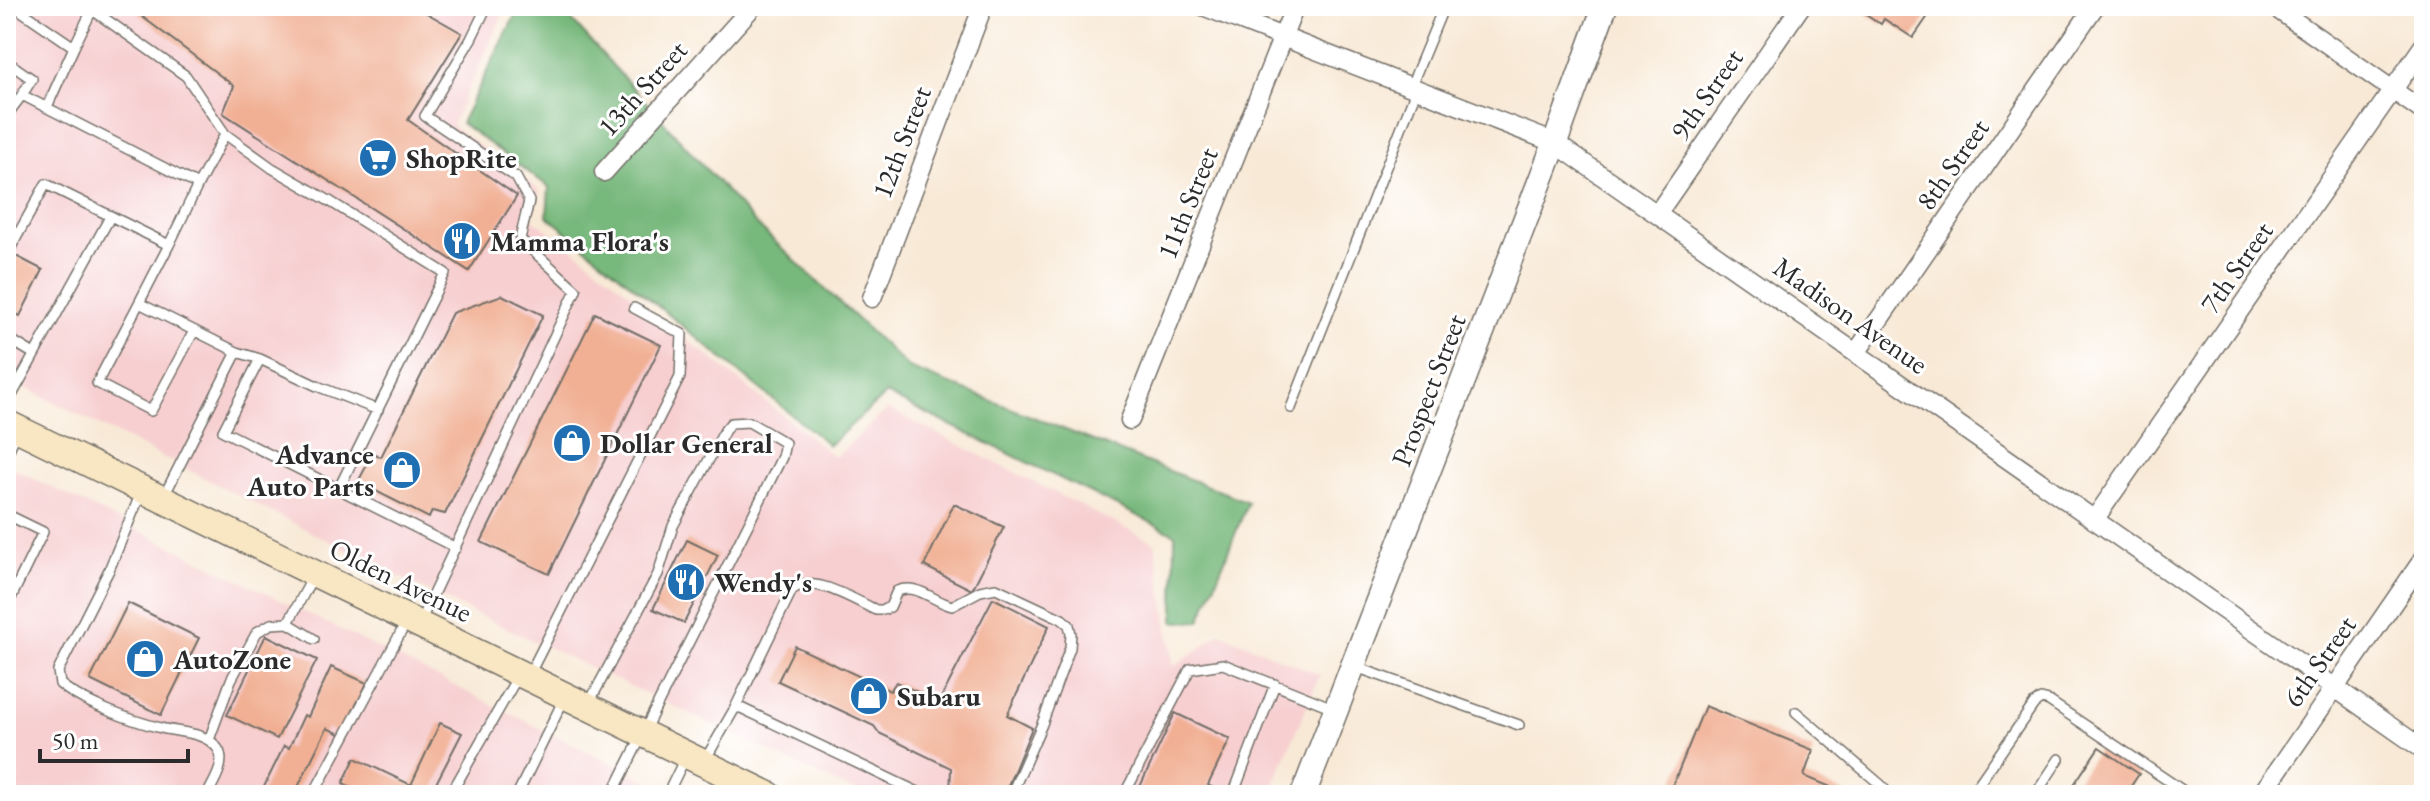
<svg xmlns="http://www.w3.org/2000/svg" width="2430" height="801" font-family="'EB Garamond',serif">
<rect width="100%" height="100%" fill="#fff"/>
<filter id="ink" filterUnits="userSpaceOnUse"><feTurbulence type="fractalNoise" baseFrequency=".0125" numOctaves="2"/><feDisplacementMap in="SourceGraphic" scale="16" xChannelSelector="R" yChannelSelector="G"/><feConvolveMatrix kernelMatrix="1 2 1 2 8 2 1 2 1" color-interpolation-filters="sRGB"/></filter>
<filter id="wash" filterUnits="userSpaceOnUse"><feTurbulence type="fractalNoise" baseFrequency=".006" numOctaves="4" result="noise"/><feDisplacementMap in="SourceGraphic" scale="32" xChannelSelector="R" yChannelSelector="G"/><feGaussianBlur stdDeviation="1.8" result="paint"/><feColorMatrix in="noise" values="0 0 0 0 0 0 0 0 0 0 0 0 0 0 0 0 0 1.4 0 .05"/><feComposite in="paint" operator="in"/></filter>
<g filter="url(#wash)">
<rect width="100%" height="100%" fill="#f8e9d6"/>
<!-- built -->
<path fill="#f7cfd0" d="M6 6H507L452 125 540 191 531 218 583 256 835 457 888 409 1155 543 1174 667 1220 633 1320 675 1269 795H862L425 590 6 378Z
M6 465 676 795H6Z"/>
<!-- forest -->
<path fill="#77b87b" stroke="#517253" stroke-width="2" d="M520 6H559L754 222 909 368 1248 502 1200 621 1174 622 1175 534 886 394 829 445 547 216 549 187 461 123Z"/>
<g id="blocks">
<!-- building -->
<path fill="#f1b094" d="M128 6H414L462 33 408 120 517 196 469 271 223 113 234 86Z
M1854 6H1935L1913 38 1884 19 1881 24Z
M14 255 43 270 20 316 6 309V270Z
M502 295 543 315 445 514 432 511 429 518 358 482 373 453 381 457 452 313Z
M595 313 661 345 549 574 481 542Z
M954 504 1004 527 972 590 924 566Z
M687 540 718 555 684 623 653 609Z
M993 598 1049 626 1007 715 1032 728 1004 795H950L951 768 879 733 874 726 778 681 795 646 890 691 896 682 939 702Z
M128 603 199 638 161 715 90 680Z
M266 635 317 660 277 739 227 715Z
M331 667 367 683 342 735 327 728 294 795H260L284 746 289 748 304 715 308 717Z
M1705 706 1813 750 1804 776 1850 795H1679L1670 792Z
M1175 713 1230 739 1208 785 1215 789 1212 795H1136Z
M440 723 462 733 430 795 424 793 423 795H367L343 783 355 758 411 785Z
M2099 747 2139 774 2125 795H2067Z"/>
</g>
</g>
<g filter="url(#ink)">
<use href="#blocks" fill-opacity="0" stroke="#736e67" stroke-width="2"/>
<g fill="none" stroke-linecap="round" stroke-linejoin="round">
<defs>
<path id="service" d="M14 6 74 47 47 107
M87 6 186 76 225 134 272 168 331 202 445 273 339 488
M74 47 92 10
M6 61 32 79 22 95
M1411 86 1444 6
M6 116 22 95 198 185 169 245 46 184 6 256
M198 185 225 134
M169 245 139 303 237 352 260 359 223 431 456 548
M139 303 97 383 151 411 194 331
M6 337 34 354
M260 359 317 386 378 410
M6 406 110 217
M1291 408 1417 88
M6 456 17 432
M141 493 109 570 58 671 60 684C83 703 132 721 161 728 179 733 206 731 218 749 227 763 213 783 207 795
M164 496 237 352
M6 514 43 532 6 608
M420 622 576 290 520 239 529 201 516 177 425 116 471 39 487 6
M288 623 313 577
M1353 666 1519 725
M529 675 680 377 682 334 634 308
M589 703 658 574 673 526 725 430 731 423 749 422 785 443 782 457 612 795
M735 708H741L924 795
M1796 712 1881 785 1889 795
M209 740 231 680 257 632 271 624 288 623 314 639
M705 760 735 708 792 590C812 573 854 600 876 610H883L890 607 897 591C918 583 932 601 952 606L980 591 996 588 1062 619 1069 625 1071 634 1070 648 1042 724 1011 795
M313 795 407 621
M450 795 518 676
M517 795 564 699
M667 795 685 758
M1124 795 1190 669 1223 664 1333 708
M1233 795 1275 684
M1971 795 2034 704 2041 699 2049 701 2188 794
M2035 795 2059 759"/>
<path id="minor" d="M1203 6 1555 143 2424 750
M2273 6 2424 112
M604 172 753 6
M1657 214 1801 6
M872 298 983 6
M1856 353 2095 6
M1130 420 1295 6
M2094 520 2424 45
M2261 795 2424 558"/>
<path id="tertiary" d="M1303 795 1555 143 1605 6"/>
<path id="secondary" d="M6 423 769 795"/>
</defs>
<!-- service casing -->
<use href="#service" stroke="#736e67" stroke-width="12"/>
<!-- minor casing -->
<use href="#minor" stroke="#736e67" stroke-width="21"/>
<!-- tertiary casing -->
<use href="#tertiary" stroke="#736e67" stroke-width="27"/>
<!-- secondary casing -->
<use href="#secondary" stroke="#736e67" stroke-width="29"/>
<!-- service -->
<use href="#service" stroke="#fff" stroke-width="9"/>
<!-- minor -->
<use href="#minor" stroke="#fff" stroke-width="18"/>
<!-- tertiary -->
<use href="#tertiary" stroke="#fff" stroke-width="24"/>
<!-- secondary -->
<use href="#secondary" stroke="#f9e7c3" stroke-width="26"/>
</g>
</g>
<!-- icons -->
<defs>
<symbol id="supermarket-disc" viewBox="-11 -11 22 22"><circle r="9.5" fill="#1f6fb2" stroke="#fff"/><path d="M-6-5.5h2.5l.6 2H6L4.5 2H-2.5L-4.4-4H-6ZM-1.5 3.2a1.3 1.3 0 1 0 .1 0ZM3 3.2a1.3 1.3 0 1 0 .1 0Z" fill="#fff"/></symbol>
<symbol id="restaurant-disc" viewBox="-11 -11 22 22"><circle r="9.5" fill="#1f6fb2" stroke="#fff"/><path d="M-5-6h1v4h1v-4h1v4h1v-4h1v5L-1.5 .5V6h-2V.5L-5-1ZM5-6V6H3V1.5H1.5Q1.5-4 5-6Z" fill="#fff"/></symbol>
<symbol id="shop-disc" viewBox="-11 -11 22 22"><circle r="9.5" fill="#1f6fb2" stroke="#fff"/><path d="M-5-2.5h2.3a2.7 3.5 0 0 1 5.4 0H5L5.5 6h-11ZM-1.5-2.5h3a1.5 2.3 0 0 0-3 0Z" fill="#fff"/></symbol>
</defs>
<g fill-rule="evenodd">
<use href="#supermarket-disc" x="356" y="136" width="44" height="44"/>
<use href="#restaurant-disc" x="440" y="219" width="44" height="44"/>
<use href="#shop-disc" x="550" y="421" width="44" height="44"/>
<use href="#shop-disc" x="380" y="448" width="44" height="44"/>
<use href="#restaurant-disc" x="664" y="560" width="44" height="44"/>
<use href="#shop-disc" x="123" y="637" width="44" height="44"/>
<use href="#shop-disc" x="847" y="674" width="44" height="44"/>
</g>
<g text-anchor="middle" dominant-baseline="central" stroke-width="6" stroke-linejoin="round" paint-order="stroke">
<!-- street labels -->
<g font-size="28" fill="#2b2b2b" stroke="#fff">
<text transform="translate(642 88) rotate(-48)">13th Street</text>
<text transform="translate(1706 94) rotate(-55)">9th Street</text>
<text transform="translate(901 142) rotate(-69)">12th Street</text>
<text transform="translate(1952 164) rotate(-55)">8th Street</text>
<text transform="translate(1187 203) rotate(-68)">11th Street</text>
<text transform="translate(2236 267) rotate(-55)">7th Street</text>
<text transform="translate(1851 315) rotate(35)">Madison Avenue</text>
<text transform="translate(1428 390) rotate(-69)">Prospect Street</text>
<text transform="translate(401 580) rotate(26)">Olden Avenue</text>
<text transform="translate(2319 661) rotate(-55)">6th Street</text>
</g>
<!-- poi labels -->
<g font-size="28" font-weight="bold" fill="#2b2b2b" stroke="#fff" text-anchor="start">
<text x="406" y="158">ShopRite</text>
<text x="490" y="241">Mamma Flora's</text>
<text x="600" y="443">Dollar General</text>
<text x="374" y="454" text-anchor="end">Advance<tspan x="374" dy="32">Auto Parts</tspan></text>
<text x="714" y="582">Wendy's</text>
<text x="173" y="659">AutoZone</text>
<text x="897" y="696">Subaru</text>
</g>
</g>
<!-- margin -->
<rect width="2430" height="801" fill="none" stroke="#fff" stroke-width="32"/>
<!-- scale -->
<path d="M40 749v12h148v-12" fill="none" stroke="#2b2b2b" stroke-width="4"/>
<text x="52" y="749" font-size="24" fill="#2b2b2b" stroke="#ffffff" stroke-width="6" paint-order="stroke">50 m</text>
</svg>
